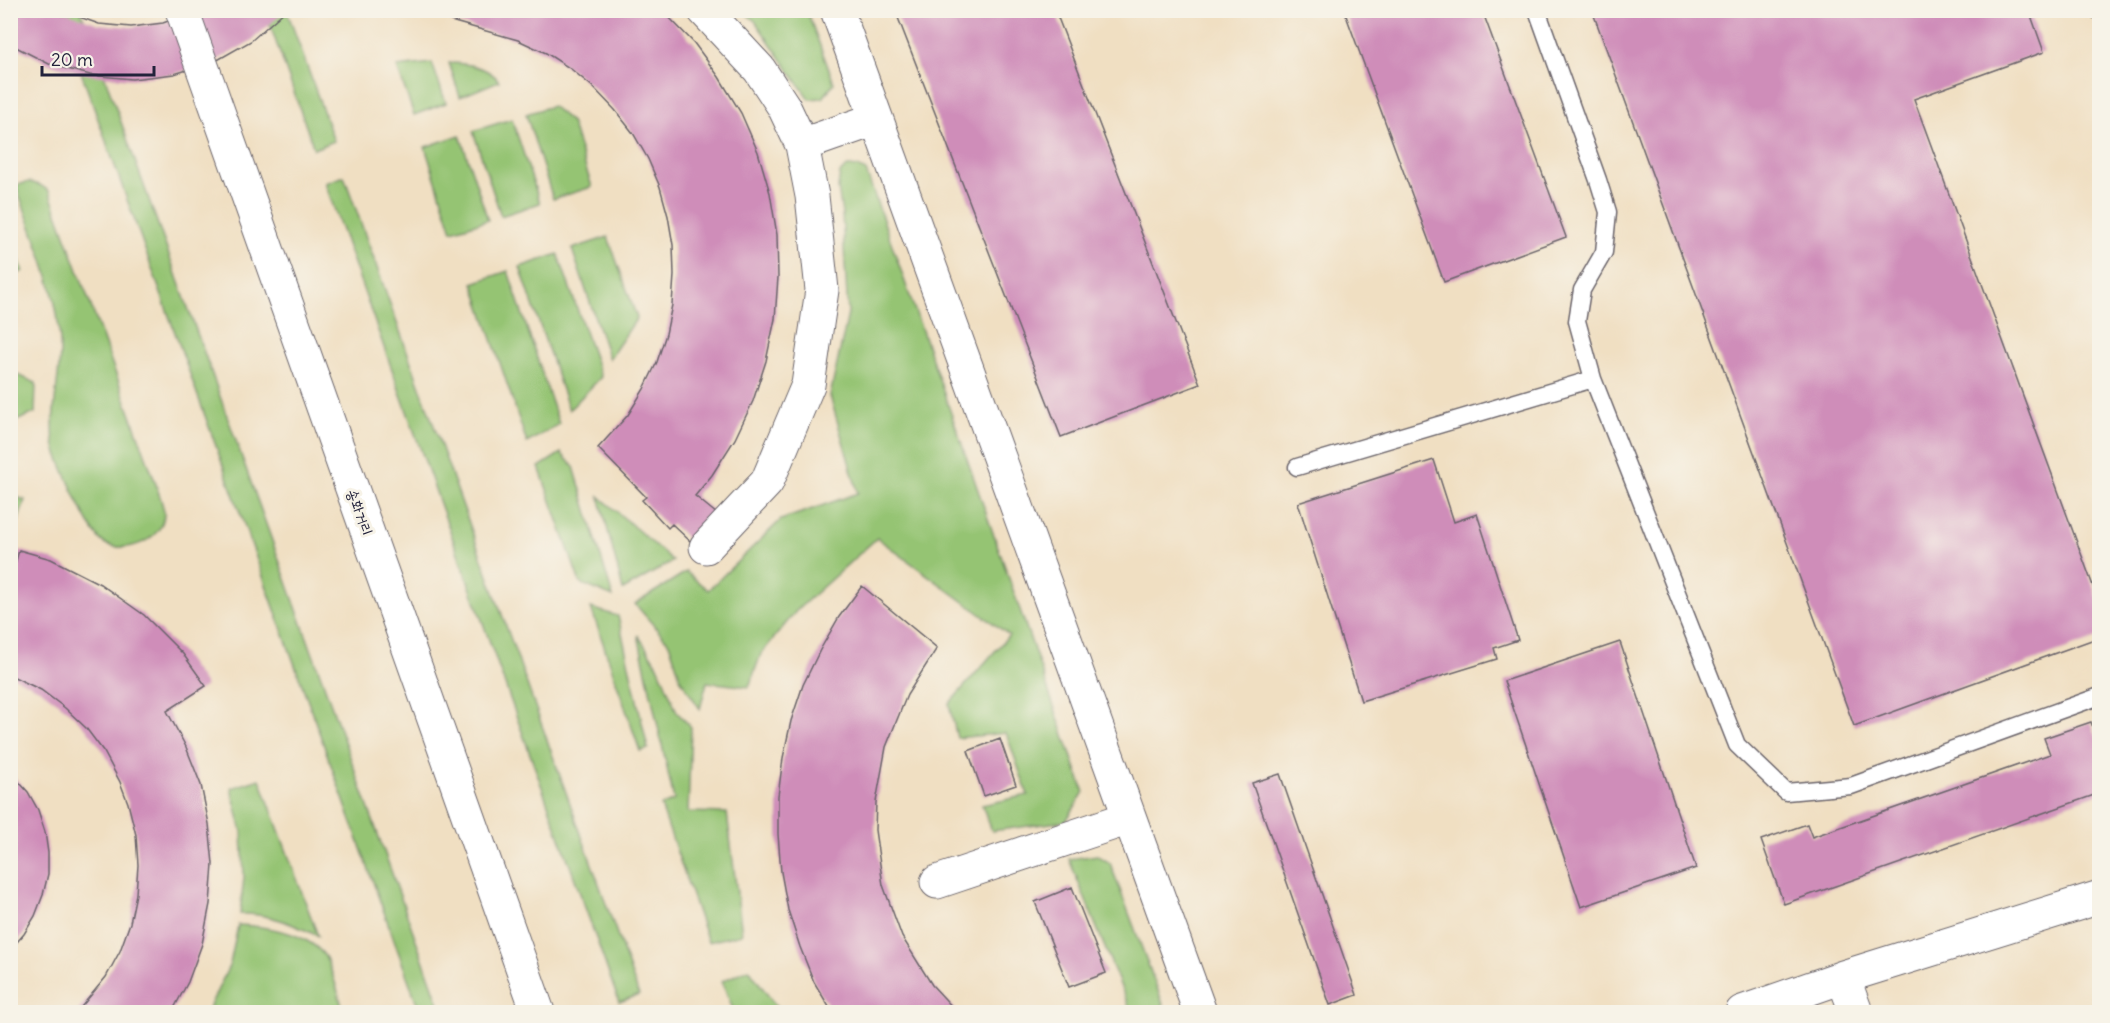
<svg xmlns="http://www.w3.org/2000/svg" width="2110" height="1023" font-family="Delius,'Poor Story',sans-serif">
<rect width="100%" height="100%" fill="#f7f3e8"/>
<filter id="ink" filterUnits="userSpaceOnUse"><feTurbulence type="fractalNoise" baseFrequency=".0167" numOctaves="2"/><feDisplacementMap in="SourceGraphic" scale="12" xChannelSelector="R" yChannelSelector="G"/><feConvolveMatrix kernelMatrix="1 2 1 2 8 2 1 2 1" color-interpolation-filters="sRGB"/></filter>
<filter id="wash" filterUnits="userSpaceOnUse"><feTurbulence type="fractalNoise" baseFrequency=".008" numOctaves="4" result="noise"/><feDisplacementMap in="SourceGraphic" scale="24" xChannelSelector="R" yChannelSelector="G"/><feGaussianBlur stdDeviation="1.35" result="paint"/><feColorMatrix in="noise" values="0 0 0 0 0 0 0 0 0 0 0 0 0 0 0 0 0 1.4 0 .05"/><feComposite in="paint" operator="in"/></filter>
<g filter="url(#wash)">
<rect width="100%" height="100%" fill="#f0dfc2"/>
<!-- green -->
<path fill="#95c473" stroke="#5c7357" stroke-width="1.5" d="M59 11H81L442 1012H420Z
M265 11H287L334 141 314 149Z
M743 11H807L834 83 823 98 809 99 755 21Z
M432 63 446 103 414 115 397 67Z
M449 63C465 63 490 67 499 81L460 97Z
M552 106 571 122 592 187 553 199 526 114Z
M512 119 540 203 501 216 473 131Z
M460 135 488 220 452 231 425 147Z
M849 166 857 167 866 171 1084 792 1066 821 992 831 982 805 1028 795 1006 733 957 738 949 704 1009 635 877 538 797 610 761 654 749 687 707 682 700 709 681 680 669 643 635 604 686 572 708 590 781 520 858 493 830 396 848 314 842 214 838 188 840 173Z
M344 176 639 995 619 1002 325 183Z
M29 182 40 185 49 191 156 484C158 493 164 505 164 514 163 541 124 555 104 543 91 536 62 467 56 451 47 423 62 372 60 342 58 288 33 236 16 185Z
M10 234 23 271 11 277H10Z
M608 237 637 318 609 359 572 249Z
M558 254 601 377 569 410 520 267Z
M508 271 559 424 527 443 473 283Z
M11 372 36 383 35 413 11 423Z
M561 453 574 467 613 597 580 583 539 467Z
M10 495 25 500 13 537 11 536Z
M599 496 673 561 623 590Z
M591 608 618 616 648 749 640 751Z
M638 635 659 668 677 712 691 727 688 812 727 813 742 934 708 942 661 806 674 800Z
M260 779 318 936C292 924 269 913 240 914L244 877 242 832 231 788Z
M1097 855 1110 863 1166 1012H1131L1069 859Z
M238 925C265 926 306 932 324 955 331 964 339 997 343 1009L331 1012H207L230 964Z
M749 969 780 1012H734L722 981Z"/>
<g id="blocks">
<!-- building -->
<path fill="#cf8db9" d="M10 10H60L99 24 131 27 163 23 198 10H286L251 41 214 62 174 74 132 79 90 75 49 64 12 45Z
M444 10H662L694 43 719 77 741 113 758 152 770 193 777 235 778 277 775 319 766 361 753 401 735 439 712 475 695 496 717 514 691 542 672 524 668 528 642 500 646 497 598 448 628 415 644 389 657 362 666 334 672 305 674 275 673 245 668 216 660 187 648 159 633 133 615 110 594 88 571 69 546 53 518 40 451 21Z
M895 10H1055L1200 384 1061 437Z
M1344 10H1482L1566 237 1444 282Z
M1592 10H2029L2044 52 1914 99 2100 605V637L1854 726Z
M1434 460 1454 522 1477 514 1518 640 1494 648 1497 659 1361 701 1298 503Z
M19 550 51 559 100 584 144 615 183 654 206 686 167 711 186 747 201 785 209 824 213 864 210 904 202 944 188 982 172 1012H77L106 977 120 951 130 923 136 894 138 865 136 835 128 803 120 782 104 752 86 728 65 708 41 690 10 675V582Z
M862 586 937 648 907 695 886 747 876 802 875 830 883 885 902 937 932 985 957 1012H832L814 982 800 947 788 910 781 872 778 834V796L783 758 791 721 803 685 820 650 839 617Z
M1620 642 1696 868 1581 907 1504 681Z
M2091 722 2100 746V793L1784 904 1761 840 1807 824 1812 837 2050 754 2044 738Z
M1000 739 1016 785 984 796 968 751Z
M10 772 28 792 38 810 45 832 48 853V874L43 895 35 916 24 934 10 950Z
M1280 774 1357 995 1330 1005 1252 783Z
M1072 887 1106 973 1069 987 1035 902Z"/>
</g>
</g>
<g filter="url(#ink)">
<use href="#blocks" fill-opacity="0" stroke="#6a646a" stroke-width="1.5"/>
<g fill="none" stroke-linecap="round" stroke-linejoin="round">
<defs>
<path id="lane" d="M1537 10 1598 180 1608 212 1604 252 1582 290 1577 321 1593 379 1737 745 1786 792 1851 786 2100 696
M2098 11V10
M1297 467 1593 379"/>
<path id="street" d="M704 10 759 69 784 107 802 145 812 196 822 290 808 385 767 482 706 547
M837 10 1200 1012
M802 145 876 119
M937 882 1129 818
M1843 977 1856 1012
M1742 1012 1843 977 2100 897"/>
<path id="primary" d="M182 10 538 1012"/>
</defs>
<!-- lane casing -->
<use href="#lane" stroke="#6a646a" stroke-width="19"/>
<!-- street casing -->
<use href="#street" stroke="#6a646a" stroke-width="35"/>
<!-- primary casing -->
<use href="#primary" stroke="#6a646a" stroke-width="35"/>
<!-- lane -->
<use href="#lane" stroke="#fff" stroke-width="16"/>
<!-- street -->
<use href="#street" stroke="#fff" stroke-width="33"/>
<!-- primary -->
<use href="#primary" stroke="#fff" stroke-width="33"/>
</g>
</g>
<g text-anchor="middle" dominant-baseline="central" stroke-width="6" stroke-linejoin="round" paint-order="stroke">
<!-- street labels -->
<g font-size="15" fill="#22223b" stroke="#f7f3e8">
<text transform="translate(360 512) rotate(70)">송화거리</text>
</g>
</g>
<!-- margin -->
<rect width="2110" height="1023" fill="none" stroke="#f7f3e8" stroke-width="36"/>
<!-- scale -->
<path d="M42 66v9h112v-9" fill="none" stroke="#22223b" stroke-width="3"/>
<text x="51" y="66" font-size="18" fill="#22223b" stroke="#f7f3e8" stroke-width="4.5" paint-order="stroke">20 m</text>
</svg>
